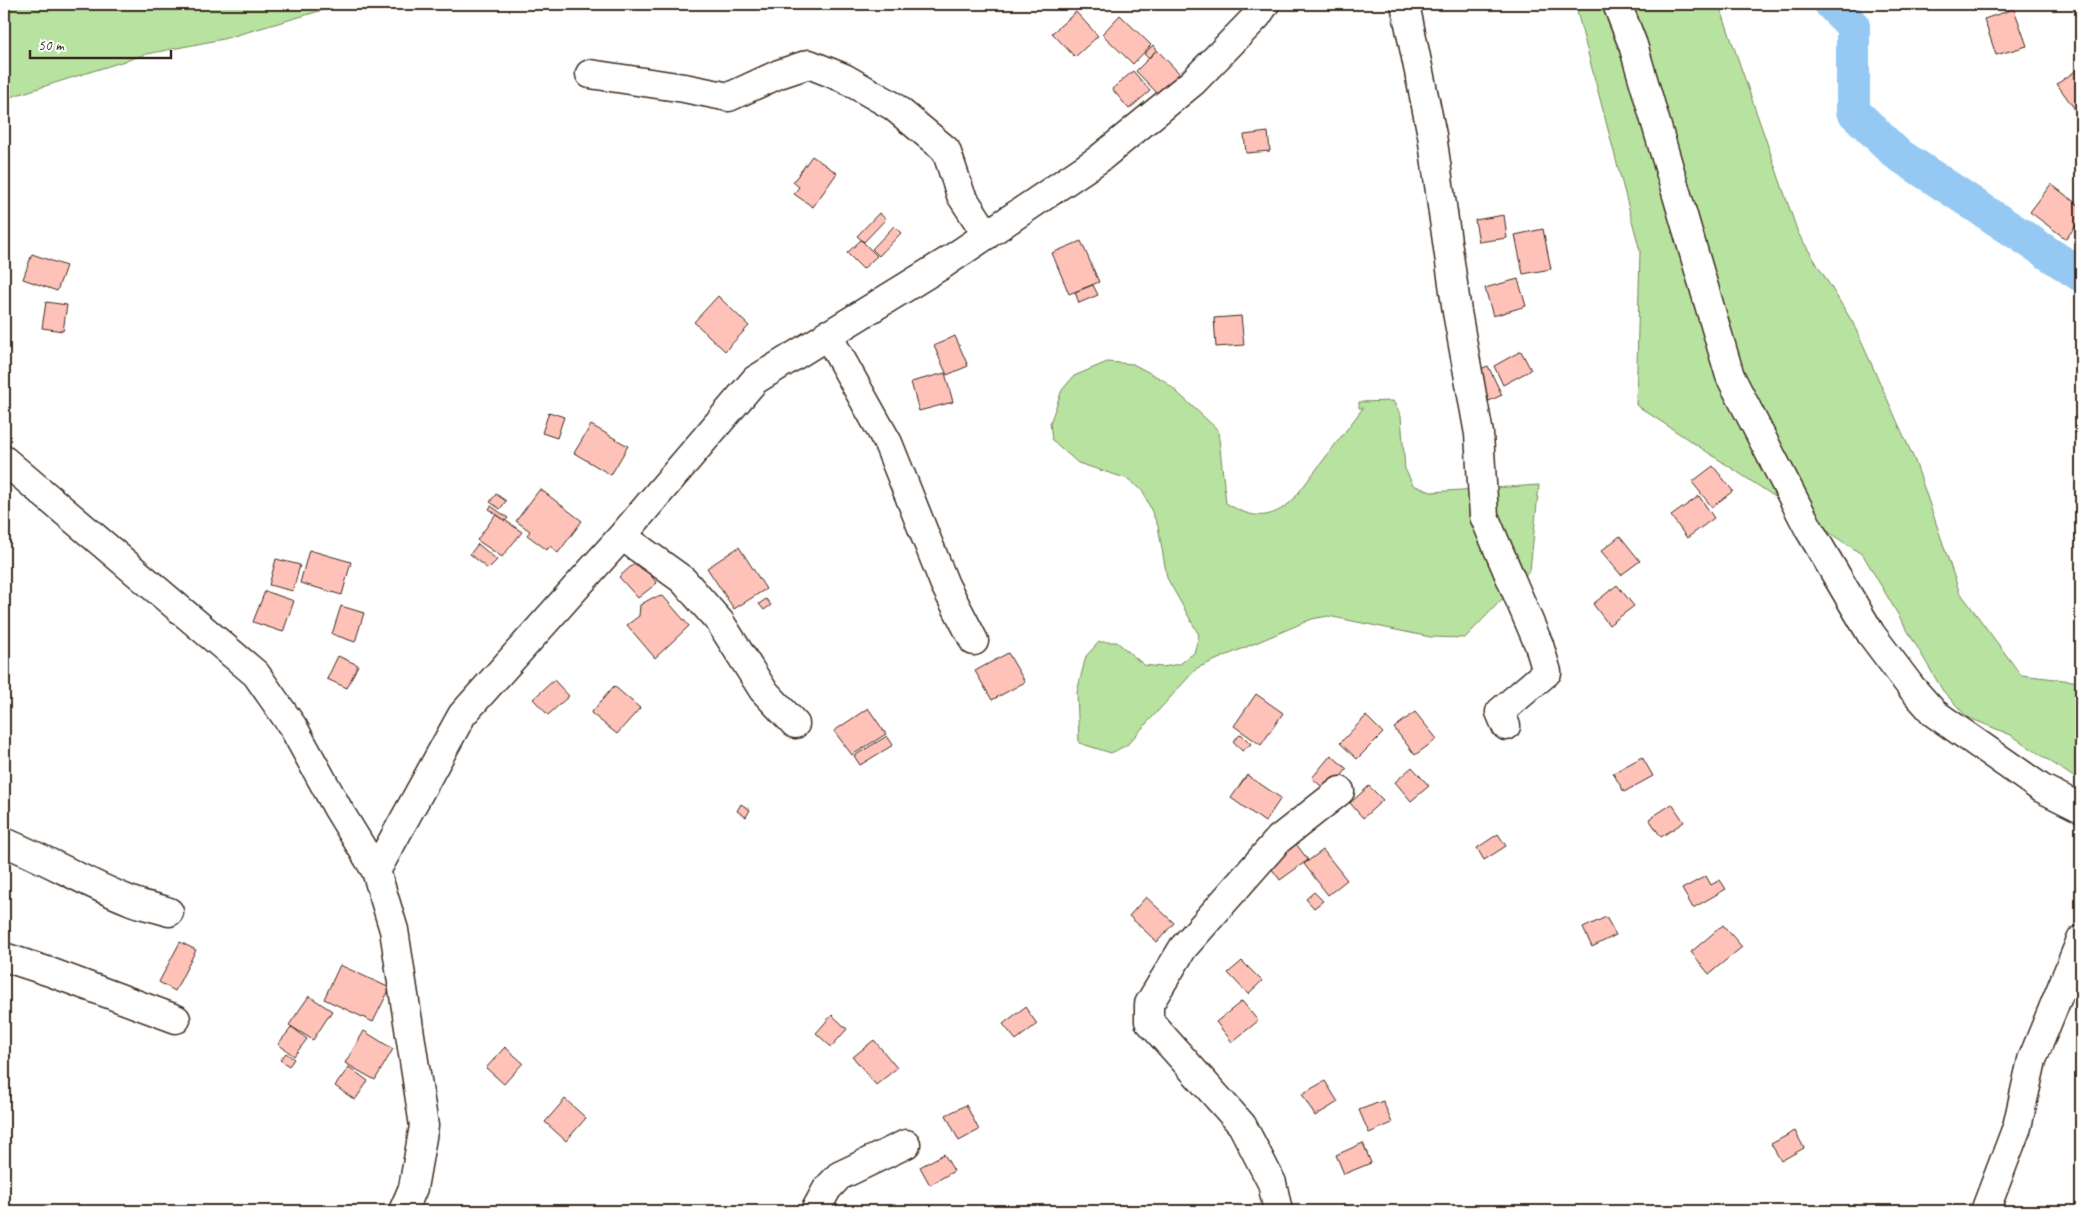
<svg xmlns="http://www.w3.org/2000/svg" width="2085" height="1215" font-family="Caveat,sans-serif">
<rect width="100%" height="100%" fill="#fff"/>
<filter id="ink" filterUnits="userSpaceOnUse"><feTurbulence type="fractalNoise" baseFrequency=".02" numOctaves="2"/><feDisplacementMap in="SourceGraphic" scale="10" xChannelSelector="R" yChannelSelector="G"/><feConvolveMatrix kernelMatrix="1 2 1 2 8 2 1 2 1" color-interpolation-filters="sRGB"/></filter>
<g filter="url(#ink)">
<!-- green -->
<path fill="#b7e29f" stroke="#79865e" d="M4 4H344L223 39 147 54 4 99Z
M1575 4H1719L1798 233 1853 323 1915 461 1959 591 2021 675 2081 682V775L2075 778 2011 735 1967 717 1943 691 1863 555 1636 405 1640 251Z
M1107 362 1133 364 1165 381 1218 430 1226 503C1252 519 1270 521 1293 500L1363 408H1359V402L1393 401 1401 416 1405 469 1413 485 1431 492 1539 485 1530 570 1465 638 1430 637 1328 616 1312 619 1197 668 1127 745 1111 753 1079 743 1077 692 1086 656 1099 642H1117L1144 665 1162 667 1180 664 1194 653 1199 635 1167 578 1158 526 1143 491 1128 479 1078 463 1052 440 1050 423 1062 390 1074 376Z"/>
<g fill="none" stroke-linecap="round" stroke-linejoin="round">
<!-- river -->
<path stroke="#95c9f3" stroke-width="34" d="M1831 4 1853 26V111L1896 153 2081 275"/>
</g>
<!-- building -->
<path fill="#fec2b9" stroke="#3b2a1e" d="M2014 9 2027 46 1996 55 1984 19Z
M1076 12 1098 36 1075 57 1052 33Z
M1120 15 1151 45 1133 64 1102 34Z
M1153 45 1157 50 1148 58 1144 54Z
M1157 50 1181 75 1159 95 1136 71Z
M2081 67V118L2057 84Z
M1133 71 1150 91 1129 109 1112 89Z
M1268 132 1270 151 1246 153 1244 135Z
M812 156 837 173 813 207 794 194 799 187 793 182Z
M2051 184 2081 207V219L2066 239 2030 212Z
M879 213 886 219 864 242 857 236Z
M1504 215 1507 238 1479 242 1475 220Z
M894 226 901 233 879 256 872 249Z
M1543 229 1551 269 1523 274 1515 235Z
M861 240 877 256 863 269 847 253Z
M1081 241 1099 282 1069 294 1052 253Z
M32 254 66 266 57 291 23 279Z
M1518 279 1526 306 1493 316 1485 288Z
M1093 285 1098 295 1079 303 1075 292Z
M718 296 749 326 725 351 694 322Z
M4 298 9 299 5 320H4Z
M46 302 67 305 63 331 42 328Z
M1241 316 1244 345 1216 347 1214 318Z
M955 336 968 366 947 375 934 346Z
M1521 351 1531 370 1503 385 1494 366Z
M1488 366 1502 395 1489 401 1475 371Z
M945 373 953 402 919 411 911 382Z
M549 412 564 417 557 438 542 433Z
M591 425 628 446 611 475 574 453Z
M1713 466 1733 491 1712 507 1692 482Z
M540 489 582 521 558 553 550 546 547 550 527 535 530 531 516 521Z
M496 494 506 501 500 509 490 502Z
M1699 496 1714 518 1687 538 1671 516Z
M491 506 508 518 505 521 489 509Z
M496 514 522 532 502 557 477 540Z
M1620 536 1640 561 1621 575 1601 551Z
M478 544 497 560 488 569 470 554Z
M739 547 766 589 734 609 707 568Z
M309 550 351 562 342 595 300 583Z
M276 559 300 565 293 591 269 585Z
M638 560 657 583 638 598 619 577Z
M1617 585 1634 606 1609 625 1593 604Z
M265 591 294 601 283 632 253 622Z
M663 596 689 626 655 658 627 625 639 616 640 605 652 598Z
M766 599 771 605 764 610 759 604Z
M341 606 364 613 355 642 332 634Z
M1008 653 1025 682 992 700 975 671Z
M338 656 358 665 347 688 327 679Z
M554 680 569 696 548 715 533 699Z
M614 686 640 708 617 734 591 713Z
M1256 694 1283 713 1261 745 1234 726Z
M868 708 886 734 852 755 834 731Z
M1415 712 1437 739 1415 755 1394 728Z
M1366 716 1383 733 1357 759 1340 743Z
M1241 734 1251 744 1242 751 1233 741Z
M887 736 893 745 860 765 854 756Z
M1331 755 1347 769 1328 792 1312 778Z
M1642 757 1653 776 1624 792 1613 773Z
M1412 767 1429 786 1411 801 1395 782Z
M1247 775 1281 798 1265 822 1231 798Z
M1369 786 1383 800 1363 818 1350 803Z
M741 804 750 810 746 817 737 811Z
M1672 804 1684 822 1661 837 1649 819Z
M1498 834 1506 846 1484 860 1477 848Z
M1294 841 1308 860 1280 880 1266 861Z
M1323 850 1347 880 1328 895 1304 864Z
M1706 876 1711 885 1720 880 1726 889 1693 908 1682 889Z
M1314 892 1323 901 1314 908 1306 899Z
M1146 897 1174 923 1157 942 1129 916Z
M1606 917 1616 935 1592 947 1583 928Z
M1723 925 1742 947 1709 974 1691 952Z
M180 942 196 950 175 991 159 982Z
M1242 961 1262 981 1248 994 1228 973Z
M340 965 390 988 373 1022 324 999Z
M309 996 332 1011 313 1040 289 1025Z
M1242 1001 1258 1021 1232 1042 1216 1022Z
M1025 1007 1037 1024 1016 1040 1003 1024Z
M832 1015 847 1029 831 1047 816 1033Z
M292 1027 307 1039 294 1056 278 1044Z
M364 1031 393 1049 375 1080 345 1063Z
M874 1040 897 1068 876 1085 853 1057Z
M505 1047 523 1063 504 1084 486 1068Z
M286 1053 294 1059 289 1066 280 1060Z
M349 1067 368 1081 355 1100 335 1086Z
M1325 1081 1338 1102 1315 1116 1302 1094Z
M565 1099 586 1118 566 1141 545 1122Z
M1383 1101 1392 1123 1369 1133 1359 1110Z
M966 1105 979 1130 959 1141 946 1115Z
M1795 1131 1804 1148 1781 1161 1771 1144Z
M1363 1143 1371 1163 1344 1174 1336 1155Z
M944 1154 954 1171 930 1185 920 1167Z"/>
<g fill="none" stroke-linecap="round" stroke-linejoin="round">
<defs>
<path id="minor" d="M1405 4 1432 135 1457 312 1479 434 1484 516 1539 645 1547 672 1500 712 1506 726
M1617 4 1633 45 1730 376 1809 529 1871 634 1911 687 1934 713 2041 788 2081 808
M590 74 684 88 729 97 779 74 809 64 844 78 893 106 946 150 961 195 987 235
M827 334 888 443 945 585 974 641
M4 460 256 674 293 727 338 809 376 871 394 930 424 1126 413 1188 403 1211
M622 536 683 580 720 622 763 690 795 724
M4 842C46 859 86 883 129 900 142 906 156 907 169 912
M376 871 462 715 622 536 755 380 945 263 1099 159 1193 82 1257 16 1265 4
M4 957 50 972 176 1019
M815 1211 827 1189 839 1176 906 1144
M1278 1211 1272 1183 1242 1125 1149 1021V1004L1183 948 1279 839 1340 791
M1985 1211 2017 1127 2032 1060 2081 940"/>
</defs>
<!-- minor casing -->
<use href="#minor" stroke="#3b2a1e" stroke-width="31"/>
<!-- minor -->
<use href="#minor" stroke="#fff" stroke-width="28"/>
</g>
</g>
<!-- margin -->
<rect width="2085" height="1215" fill="none" stroke="#fff" stroke-width="20"/>
<rect x="10" y="10" width="2065" height="1195" fill="none" stroke="#3b2a1e" stroke-width="2" filter="url(#ink)"/>
<!-- scale -->
<path d="M30 50v8h141v-8" fill="none" stroke="#3b2a1e" stroke-width="2.5"/>
<text x="38" y="50" font-size="15" fill="#3b2a1e" stroke="#ffffff" stroke-width="4" paint-order="stroke">50 m</text>
</svg>
